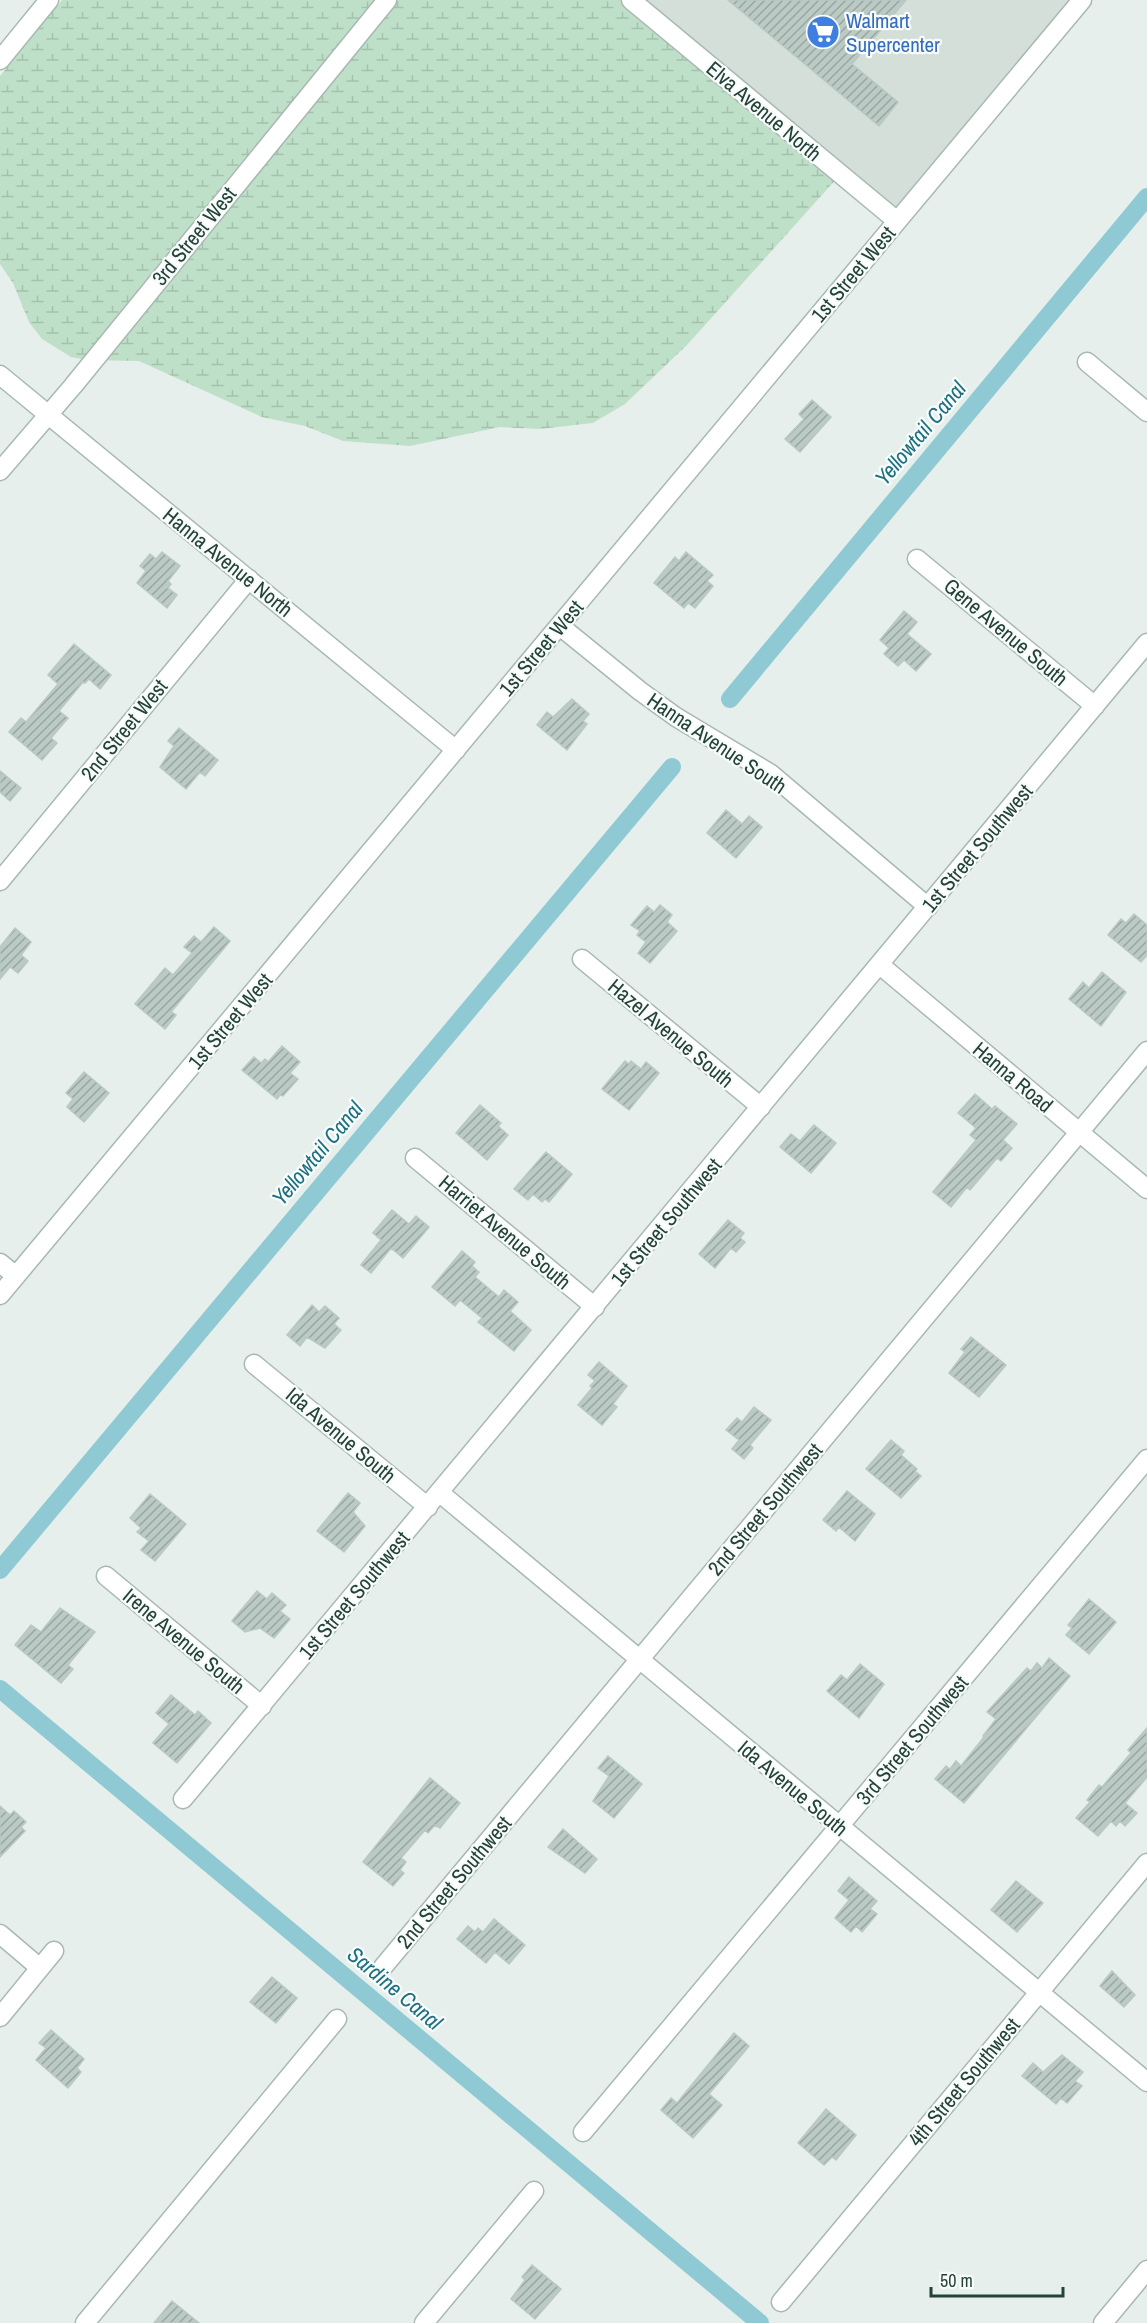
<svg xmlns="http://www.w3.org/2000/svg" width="1147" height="2323" font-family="'Archivo Narrow',sans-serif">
<defs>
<pattern id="wetland-marsh" width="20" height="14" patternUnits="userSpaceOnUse" patternTransform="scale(1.5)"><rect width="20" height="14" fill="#bfe0c8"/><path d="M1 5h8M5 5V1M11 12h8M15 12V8" fill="none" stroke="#a4c1ad"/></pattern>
<pattern id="building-hatch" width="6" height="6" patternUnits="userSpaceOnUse" patternTransform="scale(1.5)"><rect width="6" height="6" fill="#bbcac4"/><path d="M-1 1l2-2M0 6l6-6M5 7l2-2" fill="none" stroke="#98a6a0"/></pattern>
</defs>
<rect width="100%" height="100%" fill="#e6efeb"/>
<!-- built -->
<path fill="#d4dfda" d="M628 0H1083L896 223Z"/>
<!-- wetland -->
<path fill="url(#wetland-marsh)" d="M62 0H628L839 176 687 345 625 404 593 423 540 429 500 427 410 446 343 441 305 426 262 417 139 361 87 360 71 357 42 339 29 322 13 283 0 264V76Z"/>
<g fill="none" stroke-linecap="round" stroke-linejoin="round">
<!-- canal -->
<path stroke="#8ec9d4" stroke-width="18" d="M730 699 1147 197
M0 1570 672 767
M0 1689 760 2323"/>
</g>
<!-- building -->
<path fill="url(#building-hatch)" stroke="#b8c9c2" stroke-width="1.5" d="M728 0H906L852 64 898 102 879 126Z
M812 400 831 417 800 452 785 439 804 419 799 414Z
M162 552 180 566 168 581 171 584 168 588 177 595 167 608 137 583 146 571 140 566 150 554 156 559Z
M686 552 713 575 707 581 713 586 695 608 688 603 684 608 654 583 675 557 679 561Z
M904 611 917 622 907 634 931 654 916 671 904 660 898 666 884 654 889 648 880 640Z
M74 644 111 675 100 689 89 679 85 683 83 682 59 711 68 718 51 738 57 743 42 760 9 732 21 718 26 722 58 684 48 675Z
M572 699 589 714 583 721 587 724 567 750 537 725 547 712 553 717Z
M179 728 218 760 205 776 200 772 186 789 160 767 174 746 168 741Z
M0 771 21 788 10 801 0 792Z
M726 810 742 824 749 816 762 827 736 858 707 833Z
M660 905 672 915 667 922 677 931 650 963 638 953 646 942 637 935 640 931 631 925 647 906 654 912Z
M1134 914 1147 925V955L1141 962 1108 935 1121 919 1126 923Z
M214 927 230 941 171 1012 176 1015 165 1029 135 1004 165 968 173 975 192 953 184 947 194 936 201 942Z
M15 928 31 942 21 955 28 961 18 973 10 967 0 979V947Z
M1102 972 1126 992 1101 1026 1069 999 1083 982 1089 988Z
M282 1046 300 1062 290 1073 298 1079 283 1096 280 1095 277 1099 242 1070 254 1057 261 1063 265 1059 268 1062Z
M625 1061 629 1064 631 1061 641 1069 646 1062 659 1073 629 1110 602 1089Z
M84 1072 109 1093 84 1122 67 1107 73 1099 66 1093Z
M975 1094 992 1109 995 1106 1017 1124 1003 1140 1012 1148 1001 1161 997 1158 970 1190 967 1187 951 1207 933 1192 976 1140 970 1135 976 1128 958 1113Z
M480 1105 501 1123 498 1126 508 1135 487 1160 456 1133Z
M814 1125 836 1143 811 1173 780 1147 791 1134 800 1141Z
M546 1152 572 1174 549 1202 545 1199 542 1202 533 1194 528 1200 514 1189Z
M392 1210 409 1224 416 1216 429 1227 403 1258 391 1248 371 1273 361 1265 381 1240 373 1233Z
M728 1220 744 1233 740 1238 745 1242 736 1252 731 1248 715 1268 699 1254Z
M462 1251 475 1262 472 1266 479 1272 475 1277 499 1297 504 1290 518 1302 510 1311 531 1330 514 1351 478 1322 482 1318 460 1300 455 1306 432 1287Z
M312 1305 319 1312 325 1306 339 1318 334 1324 341 1330 325 1348 307 1337 300 1346 287 1335Z
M971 1337 1006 1365 979 1397 949 1373 965 1352 961 1349Z
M599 1362 627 1386 613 1404 617 1407 602 1425 578 1405 592 1388 590 1386 595 1381 588 1375Z
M754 1407 771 1420 750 1445 753 1448 744 1459 732 1449 739 1440 726 1430 737 1418 742 1422Z
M891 1440 904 1451 901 1455 917 1469 915 1471 921 1476 901 1498 866 1469Z
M847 1491 875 1514 855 1541 839 1527 836 1531 823 1520Z
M348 1493 360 1503 353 1512 365 1526 344 1552 317 1531Z
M150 1494 186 1524 155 1561 141 1550 149 1541 137 1532 141 1528 130 1518Z
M257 1591 267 1599 272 1593 286 1605 280 1611 290 1619 274 1638 260 1628 245 1632 232 1621Z
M1089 1599 1116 1622 1089 1654 1066 1635 1072 1628 1068 1625Z
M60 1608 95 1632 68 1665 73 1669 61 1683 15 1645 31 1625 41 1632Z
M1049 1658 1070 1676 964 1803 935 1779 946 1766 950 1769 956 1761 961 1766 984 1737 983 1736 996 1719 987 1712 1027 1668 1031 1671 1037 1663 1042 1668Z
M860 1664 884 1684 859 1718 827 1691 841 1675 847 1680Z
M171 1695 195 1715 198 1711 211 1723 177 1763 153 1743 169 1724 156 1713Z
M1147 1728V1777L1125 1803 1137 1813 1125 1826 1120 1821 1116 1826 1111 1821 1098 1836 1076 1818 1090 1802 1087 1800 1099 1785 1102 1787 1131 1753 1128 1750Z
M608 1756 642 1784 614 1818 593 1801 609 1776 598 1768Z
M430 1778 460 1803 440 1828 435 1825 428 1833 425 1830 401 1858 406 1862 400 1870 404 1873 393 1886 363 1862Z
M0 1806 10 1815 14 1811 26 1822 21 1827 25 1831 0 1857Z
M563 1829 597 1859 585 1873 548 1847Z
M849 1877 877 1901 870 1909 877 1914 862 1932 856 1926 851 1932 835 1918 849 1900 838 1891Z
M1016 1881 1043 1903 1017 1932 991 1910Z
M494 1919 525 1945 509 1964 495 1952 486 1963 457 1939 468 1926 475 1932 478 1928 483 1932Z
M1112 1971 1135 1995 1124 2007 1100 1986Z
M272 1977 297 1998 276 2023 250 2002Z
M51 2030 84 2059 77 2068 81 2072 68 2088 36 2060 46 2048 39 2043Z
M734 2033 749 2046 709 2094 722 2105 693 2138 661 2110 671 2098 677 2103Z
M1062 2055 1083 2072 1075 2081 1082 2086 1067 2103 1061 2098 1056 2104 1022 2076 1033 2063 1043 2072Z
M826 2109 856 2135 836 2160 832 2157 824 2165 798 2143Z
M532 2265 561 2289 535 2319 511 2299 525 2280 522 2277Z
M172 2301 199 2323H154Z"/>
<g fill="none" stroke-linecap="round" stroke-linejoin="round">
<defs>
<path id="minor" d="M631 0 897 221
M0 60 49 0
M1087 362 1147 412
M0 375 456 750
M0 471 73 386 387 0
M917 559 1095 706
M560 626 640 691 676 717 771 774 928 907
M0 881 249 579
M582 959 761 1107
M880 965 1147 1189
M415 1158 595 1307
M0 1263 16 1276
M0 1295 1082 0
M254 1364 428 1507
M440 1493 1147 2082
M106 1576 262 1706
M183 1799 1147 643
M0 1934 40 1968
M383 1967 1147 1051
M0 2017 54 1951
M583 2132 1147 1459
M781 2302 1147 1863
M85 2323 337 2019
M424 2323 534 2191
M1103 2323 1147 2270"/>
</defs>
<!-- minor casing -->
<use href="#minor" stroke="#a8b8b2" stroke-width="21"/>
<!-- minor -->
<use href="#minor" stroke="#fff" stroke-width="18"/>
</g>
<!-- icons -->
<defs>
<symbol id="supermarket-disc" viewBox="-11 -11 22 22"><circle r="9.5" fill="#3f7fe0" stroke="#f7fbf9"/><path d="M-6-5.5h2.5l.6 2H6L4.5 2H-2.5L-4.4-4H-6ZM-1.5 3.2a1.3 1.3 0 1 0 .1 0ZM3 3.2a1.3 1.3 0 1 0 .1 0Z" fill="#fff"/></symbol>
</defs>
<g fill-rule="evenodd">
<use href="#supermarket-disc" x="804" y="13" width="38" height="38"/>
</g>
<g text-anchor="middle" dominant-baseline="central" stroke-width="4.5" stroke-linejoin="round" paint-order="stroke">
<!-- shop labels -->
<g font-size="21" fill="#366cbe" stroke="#f7fbf9" text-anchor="start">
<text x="846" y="20">Walmart<tspan x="846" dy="24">Supercenter</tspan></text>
</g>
<!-- street labels -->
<g font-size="21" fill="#24423a" stroke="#f7fbf9">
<text transform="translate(764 111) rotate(40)">Elva Avenue North</text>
<text transform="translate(194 236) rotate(-51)">3rd Street West</text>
<text transform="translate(853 274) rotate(-50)">1st Street West</text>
<text transform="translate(228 562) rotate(39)">Hanna Avenue North</text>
<text transform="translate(1006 632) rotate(40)">Gene Avenue South</text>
<text transform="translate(541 648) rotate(-50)">1st Street West</text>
<text transform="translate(124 730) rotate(-51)">2nd Street West</text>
<text transform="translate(717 743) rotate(34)">Hanna Avenue South</text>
<text transform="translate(977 848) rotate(-50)">1st Street Southwest</text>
<text transform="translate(230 1021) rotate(-50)">1st Street West</text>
<text transform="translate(671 1033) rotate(40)">Hazel Avenue South</text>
<text transform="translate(1013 1077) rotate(40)">Hanna Road</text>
<text transform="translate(666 1222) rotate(-50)">1st Street Southwest</text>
<text transform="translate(505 1232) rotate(40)">Harriet Avenue South</text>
<text transform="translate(341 1435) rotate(40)">Ida Avenue South</text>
<text transform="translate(765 1509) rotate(-50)">2nd Street Southwest</text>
<text transform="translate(354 1595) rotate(-50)">1st Street Southwest</text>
<text transform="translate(184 1641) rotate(40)">Irene Avenue South</text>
<text transform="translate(912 1740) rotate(-50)">3rd Street Southwest</text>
<text transform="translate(793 1788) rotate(40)">Ida Avenue South</text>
<text transform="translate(454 1882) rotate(-50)">2nd Street Southwest</text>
<text transform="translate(964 2082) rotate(-50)">4th Street Southwest</text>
</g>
<!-- water labels -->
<g font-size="22" font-style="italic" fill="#1c6f80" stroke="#f7fbf9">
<text transform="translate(920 433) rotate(-50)">Yellowtail Canal</text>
<text transform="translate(317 1153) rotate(-50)">Yellowtail Canal</text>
<text transform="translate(395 1988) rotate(40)">Sardine Canal</text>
</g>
</g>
<!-- scale -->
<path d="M931 2287v9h132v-9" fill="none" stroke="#24423a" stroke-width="3"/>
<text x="940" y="2287" font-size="18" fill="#24423a" stroke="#f7fbf9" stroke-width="4.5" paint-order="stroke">50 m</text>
</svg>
